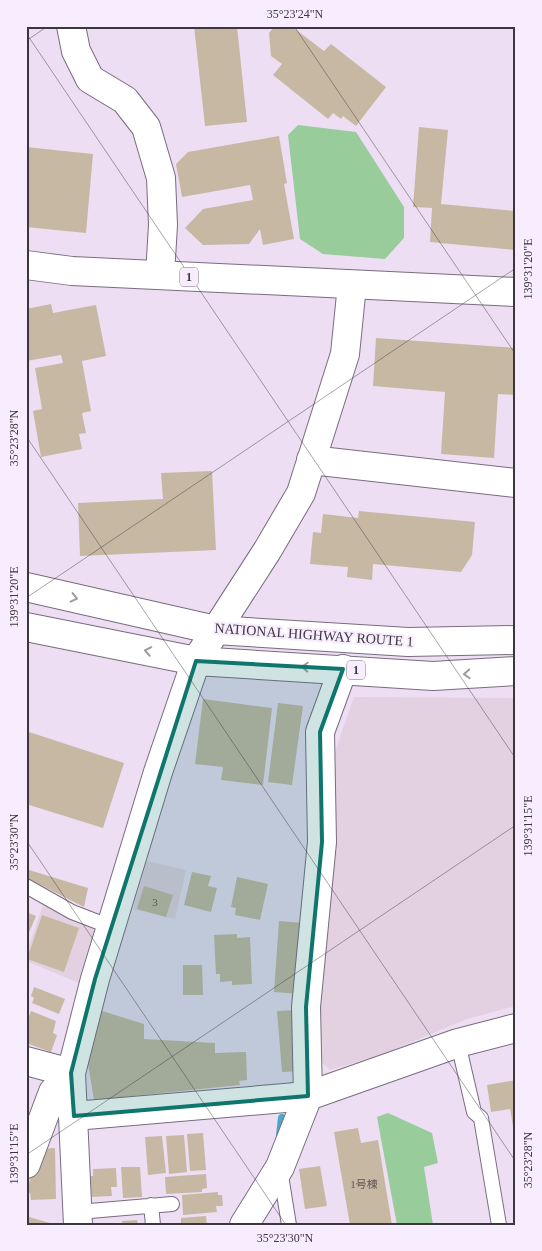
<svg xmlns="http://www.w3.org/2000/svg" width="542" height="1251" font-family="'Times New Roman','Noto Sans JP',serif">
<rect width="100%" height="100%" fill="#eddef4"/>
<!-- commercial -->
<path fill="#e3d1e2" d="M354 697 516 698V1006L467 1019 383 1054 330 1070 318 1059 317 990 333 757Z
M147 861 186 870 175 919 133 909Z
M43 905 99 930 81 984 26 961V954Z"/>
<!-- green -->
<path fill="#98cc9b" d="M298 125 356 132 404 207V238L385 259 323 254 300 239 288 135Z
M388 1113 432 1133 438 1163 424 1167 433 1225H397L377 1117Z"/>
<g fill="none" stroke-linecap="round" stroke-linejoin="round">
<!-- stream -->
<path stroke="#4aa8c7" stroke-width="8" d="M280 1135 282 1118"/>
</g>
<!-- building -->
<path fill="#c7b8a4" d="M194 26H237L247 122 205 126Z
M275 26H291L324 51 331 44 386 87 356 126 343 116 341 119 333 113 328 119 273 75 282 64 271 56 269 33Z
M419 127 448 130 441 204 516 211V250L430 242 432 208 413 207Z
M279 136 287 183 284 184 294 239 263 245 260 229 249 244 203 245 185 228 203 209 253 200 250 185 182 197 176 164 188 152Z
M26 147 93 154 86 233 26 227Z
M51 304 53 313 96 305 106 356 82 361 91 411 82 413 86 433 79 434 82 449 41 457 33 411 42 409 35 368 63 363 61 355 26 361V309Z
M376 338 516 348V395L498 394 494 458 441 454 445 392 373 386Z
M212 471 216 550 80 556 78 503 163 499 161 473Z
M359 511 475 522 472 555 461 572 373 564 372 580 347 577 348 567 310 564 313 532 321 533 323 514 358 518Z
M203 699 272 708 263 785 221 780 223 767 195 764Z
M278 703 303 706 292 785 268 782Z
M26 731 124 763 103 828 26 804Z
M29 870 88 888 84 907 27 878Z
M192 872 211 876 208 886 217 888 211 912 184 905Z
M237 877 268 884 260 920 235 915 236 908 231 907Z
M144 886 173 895 166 917 137 909Z
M26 912 36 916 26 940Z
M42 915 79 928 64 972 27 959Z
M279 921 304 923 299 994 274 992Z
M237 934V938L250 937 252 984 232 985V981L220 982V974H216L214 935Z
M183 965H202L203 995H183Z
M34 987 65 999 59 1014 32 1003 34 998 31 996Z
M99 1010 144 1024V1039L215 1043V1053L246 1052 247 1080 239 1081 240 1085 94 1100 88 1064Z
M298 1010 303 1071 282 1072 277 1011Z
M31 1011 56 1021 53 1033 57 1035 51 1052 26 1043V1024Z
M516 1080V1137H515L510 1109 491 1112 487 1085Z
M358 1128 361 1143 378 1140 392 1225H350L334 1132Z
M203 1133 206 1170 190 1171 187 1134Z
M184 1135 187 1172 169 1174 166 1136Z
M162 1136 166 1173 148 1175 145 1137Z
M55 1148 56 1199 31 1200 30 1193 26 1192 32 1174 37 1172 41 1149Z
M320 1166 327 1206 305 1209 299 1169Z
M121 1167H140L142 1197 123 1198Z
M116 1168 117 1187H111L112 1196 91 1197 90 1176H93V1169Z
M206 1174 207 1188 202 1189V1192L166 1194 165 1177Z
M218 1192V1195H222L223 1206H216L217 1212 183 1215 182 1195Z
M26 1216 53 1224V1225H26Z
M206 1216 207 1225H176L181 1223V1218Z
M137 1220 138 1225H122V1221Z"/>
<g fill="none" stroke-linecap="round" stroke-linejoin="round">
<defs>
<path id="service" d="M26 886 72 912 111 927
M458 1043 474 1112 481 1118 499 1225
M280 1169 289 1225
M151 1205 153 1225
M78 1212 172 1204"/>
<path id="minor" d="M71 26 76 51 90 79 125 100 146 127 161 178 163 225 160 275
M311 460 516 483
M26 1061 71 1073 53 1092 26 1164
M244 1225 280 1167 308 1096 306 1007 322 842 320 732 343 669"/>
<path id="tertiary" d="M74 1116 308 1096 458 1043 516 1028
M78 1225 71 1073 95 979 158 772 196 661 267 551 301 493 345 354 352 285"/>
<path id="trunk" d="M26 265 72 271 516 292
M26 587 215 630 408 642 516 640
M26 627 196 661 433 676 516 671"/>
</defs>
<!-- service casing -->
<use href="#service" stroke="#796c7f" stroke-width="16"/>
<!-- minor casing -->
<use href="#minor" stroke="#796c7f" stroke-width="30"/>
<!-- tertiary casing -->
<use href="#tertiary" stroke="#796c7f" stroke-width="30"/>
<!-- trunk casing -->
<use href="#trunk" stroke="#796c7f" stroke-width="30"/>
<!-- service -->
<use href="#service" stroke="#fff" stroke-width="14"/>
<!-- minor -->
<use href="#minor" stroke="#fff" stroke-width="28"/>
<!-- tertiary -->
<use href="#tertiary" stroke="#fff" stroke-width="28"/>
<!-- trunk -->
<use href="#trunk" stroke="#fff" stroke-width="28"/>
</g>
<!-- one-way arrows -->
<defs><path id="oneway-chevron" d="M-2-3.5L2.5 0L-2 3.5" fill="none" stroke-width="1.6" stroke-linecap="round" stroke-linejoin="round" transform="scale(1.25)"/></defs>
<g stroke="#9e9b9f">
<use href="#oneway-chevron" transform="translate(74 598) rotate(13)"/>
<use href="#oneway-chevron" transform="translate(148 651) rotate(-169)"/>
<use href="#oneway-chevron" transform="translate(305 667) rotate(-177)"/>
<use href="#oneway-chevron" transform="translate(467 674) rotate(177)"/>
</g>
<!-- marked area -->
<path fill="#0f766e" fill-opacity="0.2" stroke="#0f766e" stroke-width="4" stroke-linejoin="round" d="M196 661 343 669 320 732 322 842 306 1007 308 1096 74 1116 71 1073 95 979Z"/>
<!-- ticks -->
<path fill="none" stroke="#3c373f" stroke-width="1" stroke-opacity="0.45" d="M294 26 516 355M26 33 516 759M26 41 48 26M26 436 516 1162M26 598 516 268M26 840 286 1225M26 1155 516 825"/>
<g text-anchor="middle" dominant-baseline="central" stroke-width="4.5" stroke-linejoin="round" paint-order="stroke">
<!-- number labels -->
<g font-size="11" fill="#5f5758">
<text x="155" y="902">3</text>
<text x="364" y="1184">1号棟</text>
</g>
<!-- shield labels -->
<g fill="#f8edfe" stroke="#746e78" stroke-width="1">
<rect x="180" y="267.5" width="18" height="19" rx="4"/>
<rect x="347" y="660.5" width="18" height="19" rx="4"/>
</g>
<g font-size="12" font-weight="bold" fill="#3c373f">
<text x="189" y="277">1</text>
<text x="356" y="670">1</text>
</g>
<!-- street labels -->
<g font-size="14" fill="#3c373f" stroke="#f8edfe">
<text transform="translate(314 635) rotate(4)">NATIONAL HIGHWAY ROUTE 1</text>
</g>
</g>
<!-- border -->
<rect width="542" height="1251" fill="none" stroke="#f8edfe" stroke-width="55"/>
<rect x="28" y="28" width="486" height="1196" fill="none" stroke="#3c373f" stroke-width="2"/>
<g font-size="12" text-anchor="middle" fill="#3c373f">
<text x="295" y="18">35°23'24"N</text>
<text transform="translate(528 269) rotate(-90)" y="4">139°31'20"E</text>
<text transform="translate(14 438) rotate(-90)" y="4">35°23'28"N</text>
<text transform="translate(14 597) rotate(-90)" y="4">139°31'20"E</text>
<text transform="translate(528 826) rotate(-90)" y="4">139°31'15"E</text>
<text transform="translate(14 842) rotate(-90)" y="4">35°23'30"N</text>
<text transform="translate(14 1154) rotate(-90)" y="4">139°31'15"E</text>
<text transform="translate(528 1160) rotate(-90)" y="4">35°23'28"N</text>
<text x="285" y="1242">35°23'30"N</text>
</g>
</svg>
